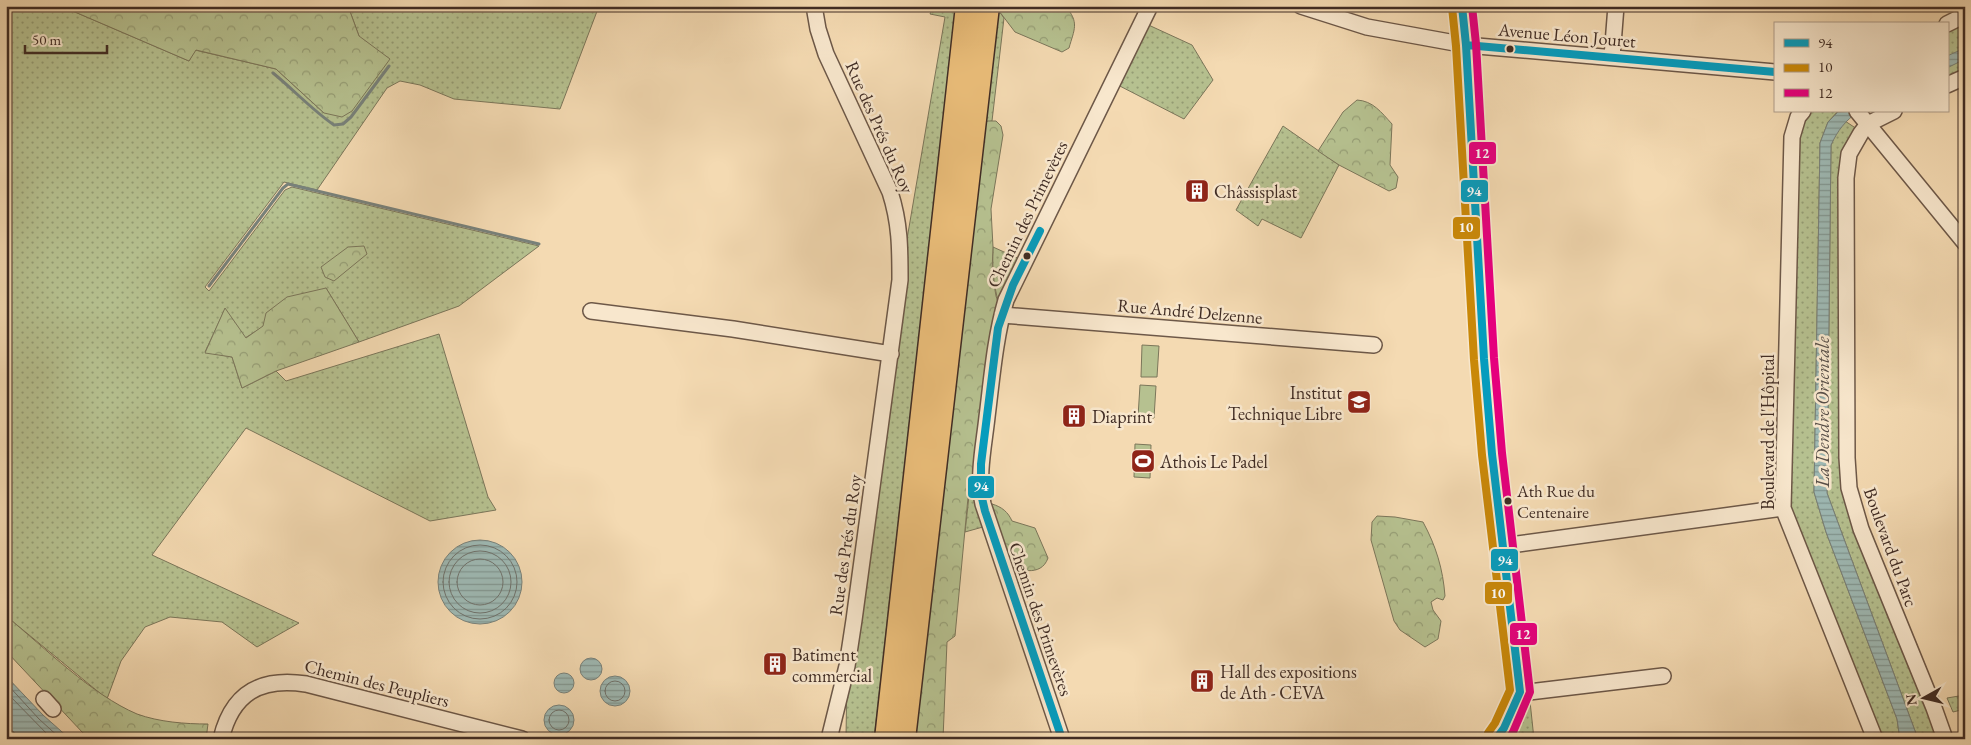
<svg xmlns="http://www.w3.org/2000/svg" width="1971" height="745" font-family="'EB Garamond',serif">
<defs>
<pattern id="green-dots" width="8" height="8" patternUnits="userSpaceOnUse" patternTransform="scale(1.25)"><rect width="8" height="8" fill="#b6c190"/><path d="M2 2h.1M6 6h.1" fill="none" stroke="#959d75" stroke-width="1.8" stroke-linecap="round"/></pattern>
<pattern id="forest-crowns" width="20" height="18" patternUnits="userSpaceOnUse" patternTransform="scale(1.25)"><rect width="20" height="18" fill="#b6c190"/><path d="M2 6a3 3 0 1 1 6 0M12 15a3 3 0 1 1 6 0" fill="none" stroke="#959d75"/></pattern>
<pattern id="water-rules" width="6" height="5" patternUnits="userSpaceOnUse" patternTransform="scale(1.25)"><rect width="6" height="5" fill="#9eb9b4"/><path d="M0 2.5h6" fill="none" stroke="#829792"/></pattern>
</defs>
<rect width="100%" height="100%" fill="#f4dab2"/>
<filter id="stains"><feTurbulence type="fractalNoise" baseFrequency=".004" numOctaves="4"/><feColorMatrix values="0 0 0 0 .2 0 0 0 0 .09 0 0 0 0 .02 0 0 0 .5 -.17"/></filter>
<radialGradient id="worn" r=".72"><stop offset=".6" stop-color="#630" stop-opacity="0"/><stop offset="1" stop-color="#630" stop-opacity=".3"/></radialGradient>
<!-- green -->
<path fill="url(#green-dots)" stroke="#7b765a" d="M6 6H61L189 61 195 50 276 69 324 113 359 36 348 6H599L560 109 454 99 420 85 400 81 387 88 317 190 284 182 205 287 209 291 285 190 292 187 539 246 459 306 359 342 326 288 245 338 225 309 205 352 232 357 242 388 276 371 286 381 439 334 488 497 496 510 430 521 246 428 152 555 299 623 257 647 222 622 170 617 145 627 121 661 107 699 6 616Z
M933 6H956L874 739H846L847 666 900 280 945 17 930 14Z
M996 7 1004 18 992 121 982 123Z
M1965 15V77L1947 85V24Z
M1142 22 1192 45 1213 80 1184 119 1112 82Z
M1803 111H1838L1828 122 1820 143 1814 492 1826 532 1897 719 1900 739H1875L1783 489 1792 137Z
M1845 121 1860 131 1846 152 1845 488 1942 739H1918L1827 493 1831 145 1837 130Z
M1283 126 1339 165 1301 238 1262 219 1258 226 1236 210Z
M993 247 1024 261 1002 315C994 289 992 274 993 247Z
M980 480 990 525 965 532 970 487Z
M1529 692 1534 739H1518L1504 729Z
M1965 695V709L1953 712 1947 698Z"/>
<!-- forest -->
<path fill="url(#forest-crowns)" stroke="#7b765a" d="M61 6H348L359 36 390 59 352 111 342 117 324 113 276 69 196 50 189 61Z
M1065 6C1080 22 1074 30 1069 48L1062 52 1015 32 996 7Z
M1357 100C1373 101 1381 112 1392 124L1390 165 1398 177 1396 188 1389 191 1339 165 1318 151 1343 112Z
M988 121H996L1001 126 1003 135 991 209 993 247 992 272 996 296 1002 315 980 480 969 487 955 636 947 642 943 739H915L982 123Z
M364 246 367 254 334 281 325 277 321 267 348 247Z
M326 288 359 342 276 371 242 388 232 357 205 353 225 308 246 338 263 326 266 313 287 297Z
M992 504C1002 507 1008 512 1012 521L1035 528 1048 558C1041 578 1017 570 1003 563L987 507Z
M1377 516 1395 517 1423 522C1436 546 1443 569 1445 596L1443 600 1437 598 1431 602 1433 610 1441 621 1438 639 1425 647 1400 630 1394 621 1371 540 1372 522Z
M6 616C44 647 92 695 137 714 159 722 185 724 208 724L206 739H97L83 733 6 651Z
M6 722 19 739H6Z"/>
<!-- pitch -->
<path fill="#b6c190" stroke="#7b765a" d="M1142 345 1159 346 1157 377H1141Z
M1140 385 1156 386 1154 418 1138 417Z
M1135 444 1151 445 1150 478 1134 477Z"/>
<!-- water -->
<path fill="url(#water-rules)" stroke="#78817a" d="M1965 48V59L1947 68V56Z
M1859 111C1845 121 1838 130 1831 145L1827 493 1918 739H1900L1897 719 1826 532 1814 492 1820 143 1828 122 1838 112Z
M438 582a42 42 0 1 1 84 0a42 42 0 1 1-84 0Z
M580 669a11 11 0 1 1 22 0a11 11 0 1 1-22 0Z
M554 683a10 10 0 1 1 20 0a10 10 0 1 1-20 0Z
M6 676 43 715 70 739H19L6 722Z
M600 691a15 15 0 1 1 30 0a15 15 0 1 1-30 0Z
M544 720a15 15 0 1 1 30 0a15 15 0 1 1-30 0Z"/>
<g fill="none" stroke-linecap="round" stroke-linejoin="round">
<!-- shore -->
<path stroke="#6f726c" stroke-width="1" d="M443 582a37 37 0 1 1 74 0a37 37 0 1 1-74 0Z
M449 582a31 31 0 1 1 62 0a31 31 0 1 1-62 0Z
M457 582a23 23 0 1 1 46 0a23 23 0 1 1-46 0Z
M605 691a10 10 0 1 1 20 0a10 10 0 1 1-20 0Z
M6 683 39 719 61 739
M6 692 52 739
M549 720a10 10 0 1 1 20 0a10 10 0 1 1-20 0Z"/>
<!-- stream -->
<path stroke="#78817a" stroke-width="3" d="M273 73C294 90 312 110 334 125L343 124 351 117 389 66
M209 286 283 188 288 184 539 244"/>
<defs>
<path id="minor" d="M814 6 818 29 826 54 890 192C900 223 900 248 900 280L854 620 847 666 829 739
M1301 6 1367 27 1466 45 1775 72
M1462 6 1466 45 1484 359 1492 454 1520 692 1504 728 1496 739
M1947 24 1965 15
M1612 57 1616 6
M1947 85 1965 77
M1803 111 1798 117 1792 137 1783 508 1875 739
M1857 111 1965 243
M1894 111 1868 124 1861 133 1849 154 1846 178 1847 458 1849 488 1861 529 1934 708 1945 739
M591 311 733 329 891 354
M1002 315 1374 345
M1503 546 1783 508
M1520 692H1529L1663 676
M44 699 53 709
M221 739C232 693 260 677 306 684L522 739
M1062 739 983 504C977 476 984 445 987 417 992 377 995 338 1006 300L1150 6"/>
<path id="highway" d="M886 739 967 6
M904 739 988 6"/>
</defs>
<!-- minor casing -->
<use href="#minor" stroke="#6d5848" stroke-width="18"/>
<!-- highway casing -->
<use href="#highway" stroke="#402c24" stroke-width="25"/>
<!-- minor -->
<use href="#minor" stroke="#f8e7cd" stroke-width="15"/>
<!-- highway -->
<use href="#highway" stroke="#eabd79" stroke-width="22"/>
<defs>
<path id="bus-1" d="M1462 6 1466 45 1484 359 1492 454 1520 692 1504 728 1496 739
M1466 45 1775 72
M1040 231 1013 285 998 328 981 464V494L985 511 1062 739"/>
<path id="bus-2" d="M1452 7 1456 46 1474 360 1482 455 1510 690 1495 723 1488 733"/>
<path id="bus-3" d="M1472 6 1476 44 1494 358 1502 453 1530 692 1513 732 1509 739"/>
</defs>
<!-- bus-1 casing -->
<use href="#bus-1" stroke="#f8e7cd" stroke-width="11"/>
<!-- bus-2 casing -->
<use href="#bus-2" stroke="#f8e7cd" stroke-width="11"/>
<!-- bus-3 casing -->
<use href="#bus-3" stroke="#f8e7cd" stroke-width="11"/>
<!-- bus-1 -->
<use href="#bus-1" stroke="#069cbd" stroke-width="8"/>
<!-- bus-2 -->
<use href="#bus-2" stroke="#c98809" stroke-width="8"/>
<!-- bus-3 -->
<use href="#bus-3" stroke="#e5007d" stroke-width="8"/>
</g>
<!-- icons -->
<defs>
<symbol id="building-square" viewBox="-11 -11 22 22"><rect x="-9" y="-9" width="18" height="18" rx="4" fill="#8f2418" stroke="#f8e7cd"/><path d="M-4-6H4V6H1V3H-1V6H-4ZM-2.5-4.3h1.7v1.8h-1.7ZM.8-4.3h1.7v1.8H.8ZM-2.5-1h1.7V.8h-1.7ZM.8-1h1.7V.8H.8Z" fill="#fff"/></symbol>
<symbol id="school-square" viewBox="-11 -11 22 22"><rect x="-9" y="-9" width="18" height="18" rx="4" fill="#8f2418" stroke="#f8e7cd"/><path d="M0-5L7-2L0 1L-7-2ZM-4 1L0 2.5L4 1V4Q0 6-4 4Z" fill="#fff"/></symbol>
<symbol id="stadium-square" viewBox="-11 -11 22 22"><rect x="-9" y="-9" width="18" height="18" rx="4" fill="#8f2418" stroke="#f8e7cd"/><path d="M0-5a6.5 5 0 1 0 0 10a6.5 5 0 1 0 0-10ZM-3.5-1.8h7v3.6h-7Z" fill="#fff"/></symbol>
</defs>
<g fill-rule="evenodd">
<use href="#building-square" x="1183" y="177" width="28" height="28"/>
<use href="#school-square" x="1345" y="388" width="28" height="28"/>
<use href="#building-square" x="1060" y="402" width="28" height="28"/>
<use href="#stadium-square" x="1129" y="447" width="28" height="28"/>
<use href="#building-square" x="761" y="650" width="28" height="28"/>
<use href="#building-square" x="1188" y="667" width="28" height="28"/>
</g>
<!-- markers -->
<g fill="#402c24" stroke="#f8e7cd" stroke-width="2">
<circle cx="1510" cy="49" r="4.5"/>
<circle cx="1027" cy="256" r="4.5"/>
<circle cx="1508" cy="501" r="4.5"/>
</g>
<g text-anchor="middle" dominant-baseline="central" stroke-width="5" stroke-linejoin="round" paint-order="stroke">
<!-- bus labels -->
<g font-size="17" fill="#402c24" stroke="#f8e7cd" text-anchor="start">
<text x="1517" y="491">Ath Rue du<tspan x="1517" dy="21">Centenaire</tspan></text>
</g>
<!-- street labels -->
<g font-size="18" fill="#402c24" stroke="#f8e7cd">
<text transform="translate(1567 35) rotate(5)">Avenue Léon Jouret</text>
<text transform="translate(880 127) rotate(66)">Rue des Prés du Roy</text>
<text transform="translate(1027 214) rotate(-64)">Chemin des Primevères</text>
<text transform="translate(1190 311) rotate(5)">Rue André Delzenne</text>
<text transform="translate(1767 432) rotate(-90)">Boulevard de l'Hôpital</text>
<text transform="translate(845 545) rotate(-82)">Rue des Prés du Roy</text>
<text transform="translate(1891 547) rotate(70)">Boulevard du Parc</text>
<text transform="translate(1041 619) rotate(71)">Chemin des Primevères</text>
<text transform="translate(377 683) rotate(14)">Chemin des Peupliers</text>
</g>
<!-- poi labels -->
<g font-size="18" fill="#402c24" stroke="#f8e7cd" text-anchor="start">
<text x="1214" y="191">Châssisplast</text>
<text x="1342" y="392" text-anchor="end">Institut<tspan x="1342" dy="21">Technique Libre</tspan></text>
<text x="1092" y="416">Diaprint</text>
<text x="1160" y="461">Athois Le Padel</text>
<text x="792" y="654">Batiment<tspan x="792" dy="21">commercial</tspan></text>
<text x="1220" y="671">Hall des expositions<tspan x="1220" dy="21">de Ath - CEVA</tspan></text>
</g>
<!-- water labels -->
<g font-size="19" font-style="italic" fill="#584f48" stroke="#f8e7cd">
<text transform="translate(1822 412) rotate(-90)">La Dendre Orientale</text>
</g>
</g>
<g stroke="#f8e7cd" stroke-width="2">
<rect x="1468" y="141" width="29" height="24" rx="5" fill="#e5007d"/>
<rect x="1460" y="179" width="29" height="24" rx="5" fill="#069cbd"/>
<rect x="1452" y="216" width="29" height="24" rx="5" fill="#c98809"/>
<rect x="967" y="475" width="28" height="24" rx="5" fill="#069cbd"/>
<rect x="1490" y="548" width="29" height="24" rx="5" fill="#069cbd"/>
<rect x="1484" y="581" width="29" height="24" rx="5" fill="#c98809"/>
<rect x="1509" y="622" width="29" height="24" rx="5" fill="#e5007d"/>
</g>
<g font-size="14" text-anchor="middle" font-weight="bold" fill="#fff">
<text x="1482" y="158">12</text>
<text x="1474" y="196">94</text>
<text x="1466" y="232">10</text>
<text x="981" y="491">94</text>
<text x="1505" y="565">94</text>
<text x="1498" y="598">10</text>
<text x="1523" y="639">12</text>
</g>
<!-- margin -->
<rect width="1971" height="745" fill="none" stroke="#f4dab2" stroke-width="25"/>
<rect x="8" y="8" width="1956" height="730" fill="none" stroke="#402c24" stroke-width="2.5"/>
<rect x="12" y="12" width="1946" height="720" fill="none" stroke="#402c24"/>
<!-- legend -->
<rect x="1774" y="22" width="175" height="90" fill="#f8e7cd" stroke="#ae9c89"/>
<rect x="1784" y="39" width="25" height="8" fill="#069cbd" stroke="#ae9c89"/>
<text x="1818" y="48" font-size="15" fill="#402c24">94</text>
<rect x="1784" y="64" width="25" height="8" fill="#c98809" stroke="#ae9c89"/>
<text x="1818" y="72" font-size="15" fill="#402c24">10</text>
<rect x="1784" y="89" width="25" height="8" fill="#e5007d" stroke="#ae9c89"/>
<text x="1818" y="98" font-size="15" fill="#402c24">12</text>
<!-- north arrow -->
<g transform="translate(1924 698) rotate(262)" stroke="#f8e7cd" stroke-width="4" paint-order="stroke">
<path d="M0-4L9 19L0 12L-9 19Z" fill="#402c24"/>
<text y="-8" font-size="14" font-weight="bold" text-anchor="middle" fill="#402c24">N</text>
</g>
<!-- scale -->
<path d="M25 45v8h82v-8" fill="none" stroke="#402c24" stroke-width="2.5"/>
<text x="32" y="45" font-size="15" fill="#402c24" stroke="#f8e7cd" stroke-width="4" paint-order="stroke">50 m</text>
<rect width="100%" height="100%" filter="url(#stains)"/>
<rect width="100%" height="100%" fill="url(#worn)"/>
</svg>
